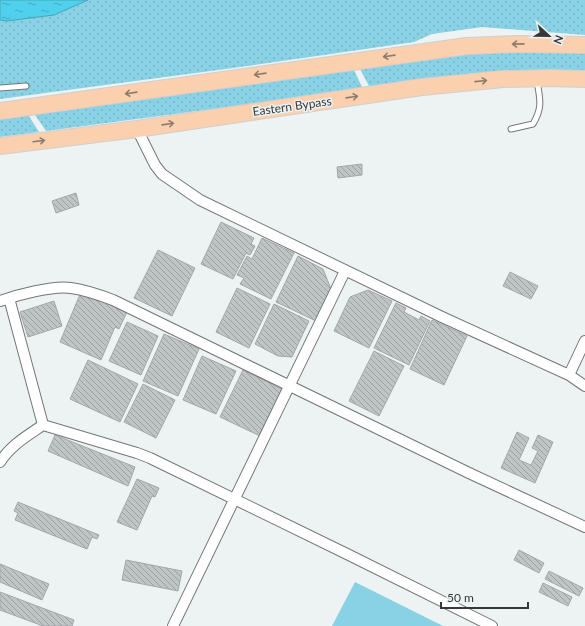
<svg xmlns="http://www.w3.org/2000/svg" width="585" height="626" font-family="Lato,sans-serif">
<defs>
<pattern id="grass-dots" width="8" height="8" patternUnits="userSpaceOnUse"><rect width="8" height="8" fill="#89d1e4"/><path d="M2 2h.1M6 6h.1" fill="none" stroke="#77b4c4" stroke-width="1.8" stroke-linecap="round"/></pattern>
<pattern id="water-ripples" width="26" height="14" patternUnits="userSpaceOnUse"><rect width="26" height="14" fill="#4fd1ee"/><path d="M2 4q2-2 4 0t4 0M15 11q2-2 4 0t4 0" fill="none" stroke="#42aac2"/></pattern>
<pattern id="building-back-hatch" width="6" height="6" patternUnits="userSpaceOnUse"><rect width="6" height="6" fill="#bfc4c5"/><path d="M-1 5l2 2M0 0l6 6M5-1l2 2" fill="none" stroke="#9ca0a1"/></pattern>
</defs>
<rect width="100%" height="100%" fill="#edf2f3"/>
<!-- grass -->
<path fill="url(#grass-dots)" d="M88 0H585V35L482 27 432 34 414 42 233 68 0 99V20L7 21 54 15Z
M560 51 585 53V74L370 88 359 67 469 53Z
M353 68 363 89 46 131 33 112Z
M27 113 39 132 0 137V117Z"/>
<!-- garden -->
<path fill="#89d1e4" d="M355 582 443 626H332Z"/>
<!-- water -->
<path fill="url(#water-ripples)" stroke="#48a3b7" d="M0 0H88L54 15 7 21 0 20Z"/>
<!-- building -->
<path fill="url(#building-back-hatch)" stroke="#a3a7a8" d="M362 164V175L338 178 337 167Z
M76 193 79 205 56 213 52 201Z
M221 222 254 238 251 244 255 246 250 255 246 253 233 279 201 264Z
M262 238 294 253 271 299 240 284 244 278 237 275 247 256 252 259Z
M158 250 195 268 172 316 134 298Z
M298 256 323 269 331 289 316 321 276 302Z
M510 272 538 286 531 299 503 286Z
M237 288 270 304 249 348 216 332Z
M368 290 392 301 369 348 334 331 350 297Z
M81 292 127 312 119 329 115 327 101 360 60 342Z
M54 301 62 326 28 337 20 312Z
M396 303 406 308 404 312 419 320 421 316 430 321 409 365 374 348Z
M274 304 309 321 292 357 278 356 255 344Z
M432 320 467 336 444 385 410 369Z
M127 322 158 336 141 375 109 361Z
M164 334 199 349 178 396 143 381Z
M374 351 404 366 379 416 349 401Z
M202 356 236 371 216 414 183 400Z
M88 360 138 384 120 422 70 399Z
M243 370 282 389 260 436 220 417Z
M143 384 175 400 156 438 124 422Z
M517 432 529 438 519 460 531 465 538 451 532 448 538 435 553 442 535 483 501 468Z
M55 435 135 467 128 486 48 451Z
M137 479 159 488 155 497 152 496 137 530 117 522Z
M18 502 99 535 97 539 92 537 87 549 15 520 18 513 14 511Z
M519 550 544 563 539 573 514 560Z
M126 560 182 571 178 591 122 580Z
M0 564 49 584 42 600 0 582Z
M549 571 583 588 579 596 545 579Z
M543 583 572 597 568 606 539 592Z
M0 592 74 620 72 626H43L0 610Z"/>
<g fill="none" stroke-linecap="round" stroke-linejoin="round">
<defs>
<path id="service" d="M0 88 26 86
M511 129 533 124C543 107 540 99 537 81"/>
<path id="minor" d="M137 129 155 165 162 174 200 200 442 317 569 375 585 386
M9 298 43 425
M0 301C17 295 54 285 71 288 85 290 100 295 113 300L469 473 585 527
M569 375 585 341
M43 425 137 453 150 458 347 554 492 626
M0 462C11 445 27 436 43 425
M173 626 345 271"/>
<path id="trunk" d="M0 111 467 46 518 44 585 45
M0 146 137 129 422 87 503 79 551 78 585 79"/>
</defs>
<!-- service casing -->
<use href="#service" stroke="#737778" stroke-width="7"/>
<!-- minor casing -->
<use href="#minor" stroke="#737778" stroke-width="12"/>
<!-- trunk casing -->
<use href="#trunk" stroke="#cfcfcf" stroke-width="18"/>
<!-- service -->
<use href="#service" stroke="#fff" stroke-width="5"/>
<!-- minor -->
<use href="#minor" stroke="#fff" stroke-width="10"/>
<!-- trunk -->
<use href="#trunk" stroke="#fad0af" stroke-width="16"/>
</g>
<!-- one-way arrows -->
<defs><path id="oneway-shaft" d="M-6 0H5M1.5-3L5.5 0L1.5 3" fill="none" stroke-width="1.6" stroke-linecap="round" stroke-linejoin="round"/></defs>
<g stroke="#8e7c6e">
<use href="#oneway-shaft" transform="translate(518 44) rotate(179)"/>
<use href="#oneway-shaft" transform="translate(389 56) rotate(172)"/>
<use href="#oneway-shaft" transform="translate(260 74) rotate(172)"/>
<use href="#oneway-shaft" transform="translate(481 81) rotate(-6)"/>
<use href="#oneway-shaft" transform="translate(131 93) rotate(172)"/>
<use href="#oneway-shaft" transform="translate(352 97) rotate(-8)"/>
<use href="#oneway-shaft" transform="translate(168 124) rotate(-8)"/>
<use href="#oneway-shaft" transform="translate(39 141) rotate(-7)"/>
</g>
<g text-anchor="middle" dominant-baseline="central" stroke-width="3" stroke-linejoin="round" paint-order="stroke">
<!-- street labels -->
<g font-size="12" fill="#363738" stroke="#edf2f3">
<text transform="translate(292 106) rotate(-8)">Eastern Bypass</text>
</g>
</g>
<!-- north arrow -->
<g transform="translate(549 36) rotate(112)" stroke="#edf2f3" stroke-width="3" paint-order="stroke">
<path d="M0-3L7 15L0 10L-7 15Z" fill="#363738"/>
<text y="-6" font-size="11" font-weight="bold" text-anchor="middle" fill="#363738">N</text>
</g>
<!-- scale -->
<path d="M441 602v6h87v-6" fill="none" stroke="#363738" stroke-width="2"/>
<text x="447" y="602" font-size="12" fill="#363738" stroke="#edf2f3" stroke-width="3" paint-order="stroke">50 m</text>
</svg>
